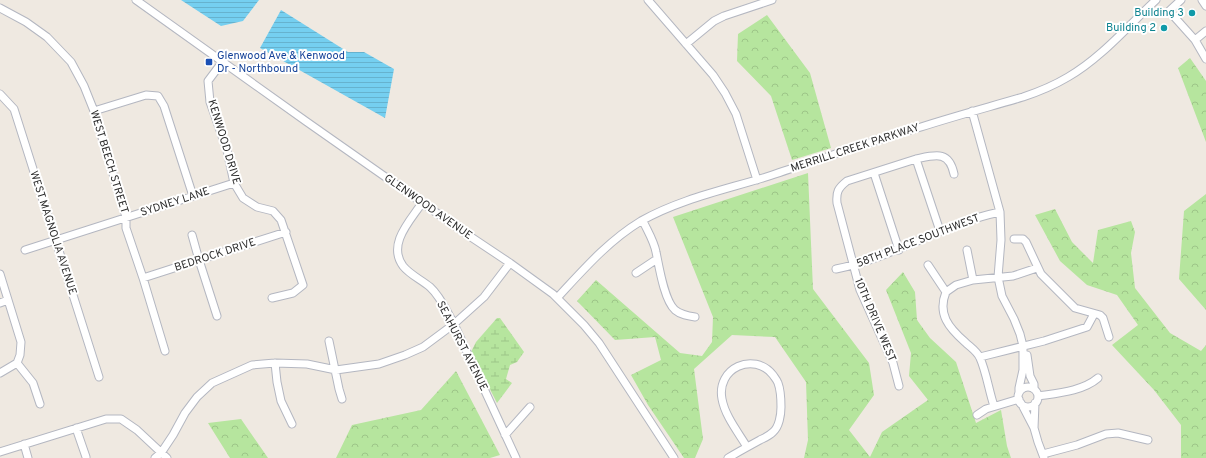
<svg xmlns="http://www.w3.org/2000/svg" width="1206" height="458" font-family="Overpass,sans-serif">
<defs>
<pattern id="forest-crowns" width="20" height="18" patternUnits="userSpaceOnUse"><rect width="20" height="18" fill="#b6e59e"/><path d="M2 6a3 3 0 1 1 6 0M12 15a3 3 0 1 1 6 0" fill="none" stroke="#9dc588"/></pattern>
<pattern id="wetland-marsh" width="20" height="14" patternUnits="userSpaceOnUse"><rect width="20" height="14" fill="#b6e59e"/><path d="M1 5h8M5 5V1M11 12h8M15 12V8" fill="none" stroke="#9dc588"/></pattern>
<pattern id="water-rules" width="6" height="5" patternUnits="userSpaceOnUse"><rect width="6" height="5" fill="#75cff0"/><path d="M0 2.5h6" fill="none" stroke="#66b2ce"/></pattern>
</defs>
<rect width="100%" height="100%" fill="#efe9e1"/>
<!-- forest -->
<path fill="url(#forest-crowns)" d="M767 15 810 73 831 148 792 160 771 96 737 61 738 34Z
M1190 58 1206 81V142L1178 68Z
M808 173 813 289 869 363 874 395 849 430 870 457 882 432 928 400 909 376 911 353 886 290 903 272 915 292 917 320 930 338 956 362 976 423 1001 410 1007 446 1011 458H804L808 440 806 382 775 337 732 335 694 369 703 439 695 458H684L648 405 631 375 661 360 655 337 615 340 577 301 596 280 680 353 702 356 712 342 713 317 673 217Z
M1206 194V310L1179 279 1184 211Z
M1055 209 1072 242 1093 263 1098 230 1131 221 1135 232 1131 253 1135 288 1170 333 1201 351 1206 345V458H1181V425L1154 390 1112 345 1138 325 1117 295 1087 285 1060 261 1035 215Z
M456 371 500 455 490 458H336L352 425 421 410Z
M241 419 268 458H230L208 423Z"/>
<!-- wetland -->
<path fill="url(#wetland-marsh)" d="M497 318H500L524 352 517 362 510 365 506 379 512 383 497 403 471 352 476 342Z"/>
<!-- water -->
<path fill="url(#water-rules)" d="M181 0H259L243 21 221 26Z
M281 10 348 52H364L394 69 385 118 260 48Z"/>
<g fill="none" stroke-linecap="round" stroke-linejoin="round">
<defs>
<path id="minor" d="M136 0 307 122 471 237 510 263 553 294 584 325 599 343 674 458
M648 0 713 75 725 93 736 114 757 180
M1181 0 1169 11 1195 40 1206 59
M1202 0 1206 6
M0 8 26 22 47 37 71 62 84 86 94 111 126 217V228L143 278 165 351
M1195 40 1206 31
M686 44 714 21 724 16 772 0
M223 61 208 81 210 102 227 150 234 183 243 198 257 207 273 211 281 220 303 285 293 293 272 298
M0 94 14 109 99 377
M94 111 146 95 158 96 164 106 193 196
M972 111 1000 212 1001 240 998 277 1002 296 1014 319 1020 334 1023 346V370L1019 388V393
M916 159 940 231
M874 173 899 250
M422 203C410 221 387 244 403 266 410 275 422 280 430 287 441 297 447 312 454 324L516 458
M643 221C647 230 654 241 656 252 659 266 664 300 675 310 681 315 688 316 695 317
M192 235 199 260 217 316
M1014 239H1023L1026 242 1041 274 1075 308 1100 315 1103 318 1109 337
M25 250 234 183
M967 250 973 280
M928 265 946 292C937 314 949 328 965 342 970 347 977 351 980 358 986 371 989 391 994 406
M836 269C893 258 942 224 1000 212
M636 273 657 259
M0 274 21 342 20 355 17 363
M143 278 286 232
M946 292 956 285 973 280 1013 276 1037 268
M557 298C583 270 608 241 641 221 680 199 724 190 766 177 818 160 869 142 921 127 955 116 989 107 1023 97 1038 92 1053 86 1068 77 1101 58 1128 26 1156 0
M0 303 8 300
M329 341 339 389 342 399
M1027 355 1030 376 1034 384V389
M980 357 1044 341 1087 327 1094 314
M17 363 33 383 40 404
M275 363 277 382 281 401 292 424
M0 373 17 363
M899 386 893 363 860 290 837 203C836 192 838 188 847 181L916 159C935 155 949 150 954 174
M1018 397a10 10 0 1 1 20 0a10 10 0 1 1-20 0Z
M1038 396C1058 393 1083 391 1098 378
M1021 403 1034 428
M1035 403 1034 428 1038 442 1044 458
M977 415 986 409 1019 399
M76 428 86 457
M505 435 530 407
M24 444 28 458
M0 452 106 419H121L137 430 167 458
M1043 454 1077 445 1106 434 1118 433 1148 440
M155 458 161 453 173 435 185 413 197 397 212 383 252 365 275 363 307 364 336 370 379 364 405 355 423 347 454 324 484 297 510 263
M728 458C738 452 749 446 760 440 764 438 769 436 773 432 779 427 781 415 781 407 781 399 781 391 778 383 777 380 775 378 773 375 754 351 716 368 722 399 725 416 738 432 747 447"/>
</defs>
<!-- minor casing -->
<use href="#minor" stroke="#b4b7c1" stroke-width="9"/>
<!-- minor -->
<use href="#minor" stroke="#fff" stroke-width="7"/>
</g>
<!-- markers -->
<g fill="#0f9aa8" stroke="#fff" stroke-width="1.5">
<circle cx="1192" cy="13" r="4"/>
<circle cx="1164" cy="28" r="4"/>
</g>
<rect fill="#1a4fb4" stroke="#fff" stroke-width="1.5" x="205" y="58" width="8" height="8" rx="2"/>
<g text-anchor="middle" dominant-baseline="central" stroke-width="4" stroke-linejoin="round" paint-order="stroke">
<!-- culture labels -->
<g font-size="11" fill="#0d838f" stroke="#fff" text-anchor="end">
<text x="1184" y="13">Building 3</text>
<text x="1156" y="28">Building 2</text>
</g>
<!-- transit labels -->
<g font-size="11" fill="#164399" stroke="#fff" text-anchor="start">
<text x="217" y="56">Glenwood Ave &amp; Kenwood<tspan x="217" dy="13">Dr - Northbound</tspan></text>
</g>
<!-- street labels -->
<g font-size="11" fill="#2e2e2e" stroke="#fff">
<text transform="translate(224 142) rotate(73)">KENWOOD DRIVE</text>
<text transform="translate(855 148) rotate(-18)">MERRILL CREEK PARKWAY</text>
<text transform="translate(109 162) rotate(73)">WEST BEECH STREET</text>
<text transform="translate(175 202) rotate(-18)">SYDNEY LANE</text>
<text transform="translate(428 207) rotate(35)">GLENWOOD AVENUE</text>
<text transform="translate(53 233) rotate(72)">WEST MAGNOLIA AVENUE</text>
<text transform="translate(918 241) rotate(-21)">58TH PLACE SOUTHWEST</text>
<text transform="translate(215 255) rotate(-18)">BEDROCK DRIVE</text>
<text transform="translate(875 320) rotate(67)">10TH DRIVE WEST</text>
<text transform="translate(462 346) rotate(63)">SEAHURST AVENUE</text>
</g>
</g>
</svg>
